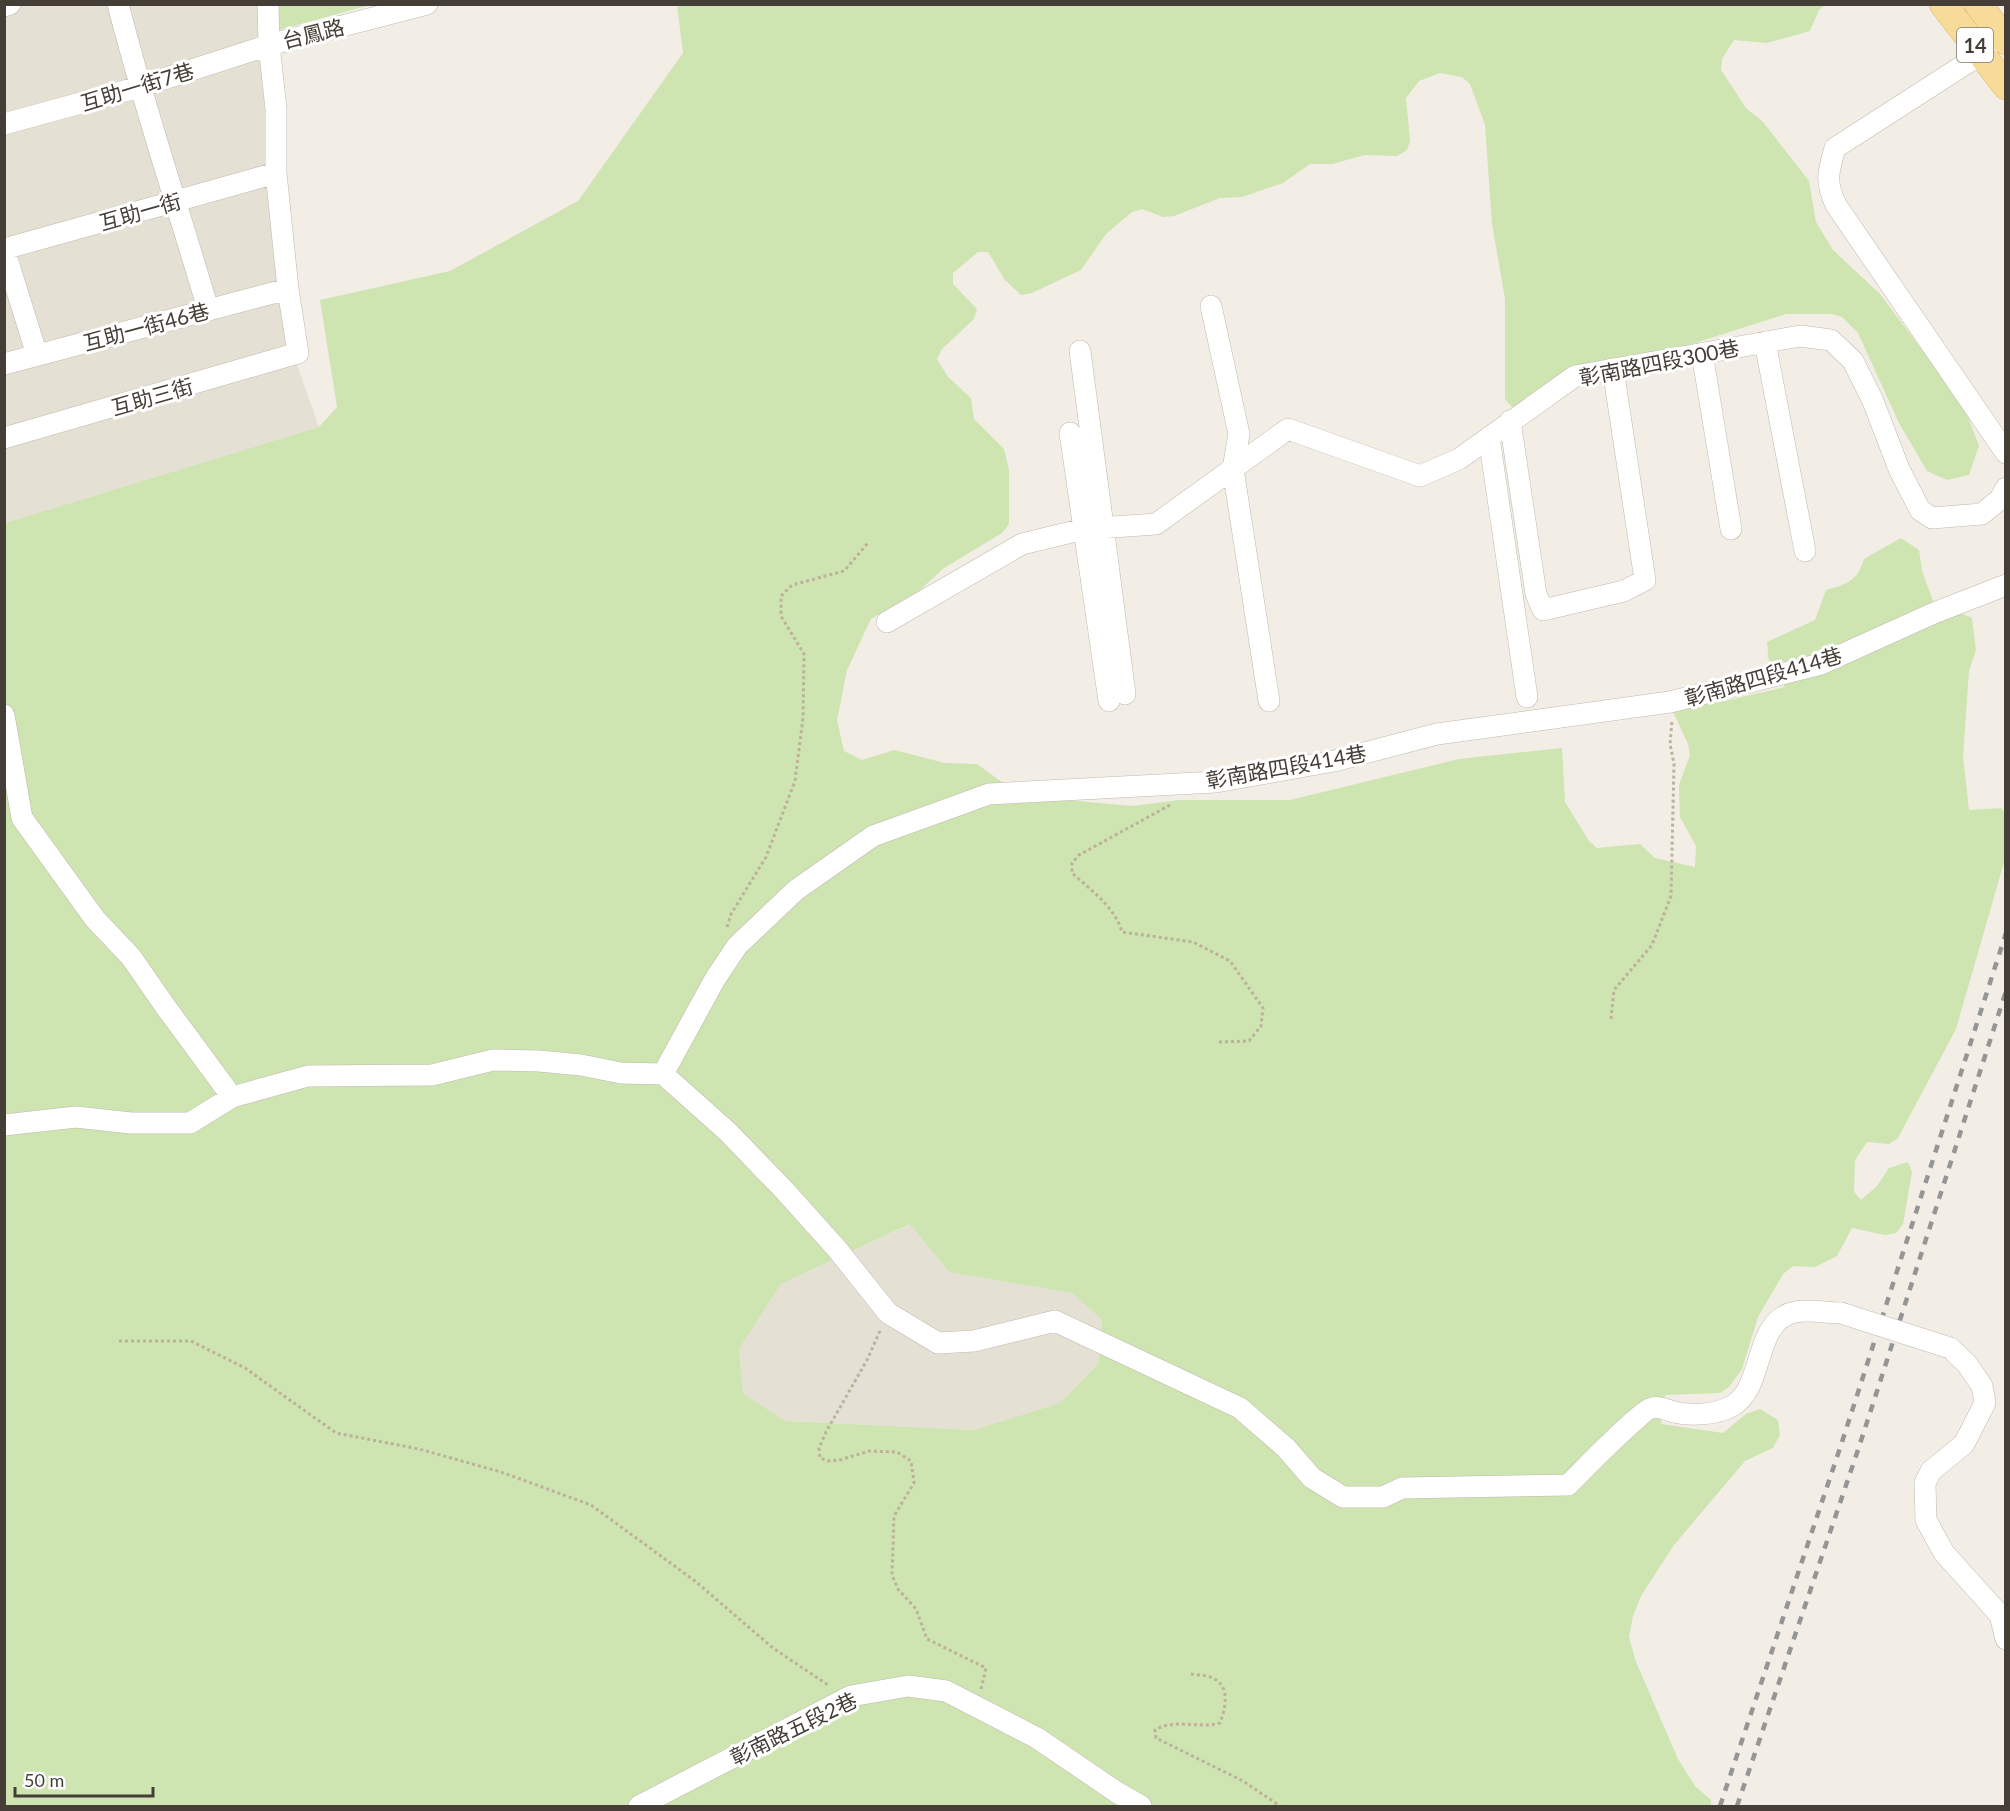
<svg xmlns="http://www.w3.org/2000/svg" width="2010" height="1811" font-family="Lato,'Noto Sans TC',sans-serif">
<rect width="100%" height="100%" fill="#f2eee6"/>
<!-- residential -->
<path fill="#e5e0d4" d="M5 5H264L289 342 319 427 5 523Z
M911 1224 949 1272 1072 1293 1102 1320 1098 1364 1060 1403 974 1430 786 1421 742 1394 739 1349 781 1284Z"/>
<!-- green -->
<path fill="#cee4b1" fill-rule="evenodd" d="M275 4 370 5 275 31Z
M677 5H1825L1819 10 1810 31 1767 43 1734 40 1722 59 1721 70 1746 108 1763 122 1809 181 1816 222 1833 250 1880 294 1964 406 1979 446 1969 475 1947 480 1927 471 1899 423 1858 333 1842 317 1832 314H1786L1679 348 1512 407 1505 399V299L1492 224 1485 125 1470 84 1462 77 1440 73 1419 81 1406 98 1410 141 1407 150 1397 156 1365 155 1332 164H1310L1283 183 1242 197 1220 198 1174 216 1163 217 1142 209 1132 212 1106 234 1081 270 1032 293 1021 295 1005 280 988 252H978L953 273V284L977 309 974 319 942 349 937 359 948 377 971 398 974 419 1004 449 1009 470V524L1002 533 944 568 920 590 871 619 847 670 837 720 844 751 862 760 894 750 945 763 977 764 1021 796 1133 806 1180 800H1290L1459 759 1562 748 1565 802 1589 841 1597 848 1640 844 1655 858 1695 867 1696 846 1680 817 1679 785 1690 755 1688 744 1670 705 1724 701 1785 687 1769 664 1767 642 1815 620 1826 590C1845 585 1858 581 1864 559L1901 538 1919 550 1922 571 1933 601 1972 618 1976 650 1969 671 1963 757 1969 810 2001 808 2005 813V859L1956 1029 1898 1138 1889 1144 1867 1142 1855 1160 1854 1192 1861 1200 1877 1186 1889 1168 1908 1162 1912 1172 1903 1224 1896 1233 1885 1235 1852 1228 1837 1256 1815 1267 1793 1266 1783 1274 1758 1317 1742 1369 1729 1387 1720 1393 1665 1395 1661 1424 1723 1433 1746 1414 1760 1409 1778 1420 1780 1435 1773 1448 1745 1461 1674 1545 1641 1596 1633 1616 1629 1637 1636 1662 1678 1759 1695 1786 1711 1800V1806H5V523L319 427 337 407 320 300 450 271 578 201 683 53ZM910 1224 949 1272 1072 1293 1102 1320 1098 1364 1060 1403 974 1430 786 1421 743 1394 739 1349 781 1284Z"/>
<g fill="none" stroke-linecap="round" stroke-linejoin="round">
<defs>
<path id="minor" d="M118 4C144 107 178 207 208 309
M4 6 10 4
M1990 43 1981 54 1835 148C1828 172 1825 182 1836 205L2006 453
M4 124 139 87 269 45 427 4
M4 249 276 173
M4 249 37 355
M1211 306 1239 434 1233 469 1269 701
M1765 342 1805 551
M1080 351 1125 694
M1702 353 1731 529
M4 364 288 289
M1510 421 1536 594 1543 610 1624 591 1645 580 1613 369
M1070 433 1109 701
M1489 437 1527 697
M4 438 298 353 288 289 276 173V109L269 45 268 4
M887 622 1022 544 1084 529 1156 524 1288 429 1420 476 1459 459 1575 376 1800 336 1831 340 1853 361 1873 401 1899 469 1920 510 1932 518 1982 514 2000 499 2006 488
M4 715 22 818 95 919 131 957 165 1006 232 1097
M663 1074 715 979 737 946 796 890 873 836 989 794 1216 782 1334 761 1437 734 1670 702 1821 664 1934 613 2006 585
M4 1125 76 1117 131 1123H190L232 1097 308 1076 432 1075 493 1060 539 1061 581 1065 621 1073 663 1074 728 1132 785 1191 837 1249 888 1313 938 1343 974 1341 1055 1321 1240 1408 1286 1448 1312 1478 1343 1497H1383L1402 1488 1568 1485C1590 1463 1611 1441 1634 1421 1639 1417 1646 1409 1652 1408 1660 1406 1666 1410 1674 1412 1691 1416 1716 1415 1732 1406 1766 1387 1752 1321 1795 1312 1809 1309 1827 1313 1841 1313
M1950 1348 1967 1364 1982 1386 1985 1403 1964 1444 1931 1471 1925 1483 1926 1520 1944 1553 2000 1615 2006 1639
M639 1806 851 1696 908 1686 946 1691 1037 1738 1118 1793 1141 1806"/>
<path id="major" d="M1943 4 2006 86
M1978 4 2006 41"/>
</defs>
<!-- minor casing -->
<use href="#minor" stroke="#c0b8ac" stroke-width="22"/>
<!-- major casing -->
<use href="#major" stroke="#dbb76a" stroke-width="28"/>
<!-- path -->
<path stroke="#bdb19b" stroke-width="3" stroke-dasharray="3 3" stroke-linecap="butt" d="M1170 805 1079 855 1072 863V873C1091 890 1115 907 1122 932L1193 942 1230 961 1263 1008 1261 1026 1249 1041 1218 1042
M727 927 731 914 766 857 795 781 803 718 804 654 781 616V596L792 585 844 571 868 543
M1611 1019 1614 990 1652 945 1671 896 1674 764 1670 744 1672 721
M880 1331 867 1360 826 1432 819 1448 820 1458 828 1461 840 1460 869 1451 897 1452 911 1461 914 1483 894 1516 892 1575 898 1589 916 1609 927 1639 986 1668 981 1689
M119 1341H191L245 1368 336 1433 419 1449 501 1472 591 1505 695 1581 773 1648 828 1685
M1191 1674C1197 1675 1205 1675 1210 1677 1231 1684 1226 1707 1220 1723 1199 1729 1175 1718 1155 1730L1156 1738 1243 1781 1280 1806"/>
<!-- minor -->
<use href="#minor" stroke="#fff" stroke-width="21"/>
<!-- major -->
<use href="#major" stroke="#f7db99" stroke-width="27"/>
<!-- rail -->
<path stroke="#959595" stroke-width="4.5" stroke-dasharray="8 8" stroke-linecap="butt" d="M1720 1806 1842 1442 2006 933
M1737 1806 1859 1447 2006 991"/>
<defs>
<path id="minor-bridge" d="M1841 1313 1950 1348"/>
</defs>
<!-- minor-bridge casing -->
<use href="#minor-bridge" stroke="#c0b8ac" stroke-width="22" stroke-linecap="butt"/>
<!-- minor-bridge -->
<use href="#minor-bridge" stroke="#fff" stroke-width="21"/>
</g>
<g text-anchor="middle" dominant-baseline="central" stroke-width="6" stroke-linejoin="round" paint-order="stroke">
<!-- shield labels -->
<rect fill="#fff" stroke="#7c7872" stroke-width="1.5" x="1957" y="28" width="36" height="34" rx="4.5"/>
<g font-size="20" font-weight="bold" fill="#443e36">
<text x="1975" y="45">14</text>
</g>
<!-- street labels -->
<g font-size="21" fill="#443e36" stroke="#fff">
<text transform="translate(313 33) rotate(-14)">台鳳路</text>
<text transform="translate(137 86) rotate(-17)">互助一街7巷</text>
<text transform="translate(140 211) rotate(-16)">互助一街</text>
<text transform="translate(146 326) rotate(-15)">互助一街46巷</text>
<text transform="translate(1659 362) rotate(-11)">彰南路四段300巷</text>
<text transform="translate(152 396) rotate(-16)">互助三街</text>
<text transform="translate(1763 676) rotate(-16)">彰南路四段414巷</text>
<text transform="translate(1286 766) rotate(-10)">彰南路四段414巷</text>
<text transform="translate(793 1728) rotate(-26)">彰南路五段2巷</text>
</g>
</g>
<!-- border -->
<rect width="2010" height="1811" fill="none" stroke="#443e36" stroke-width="12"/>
<!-- scale -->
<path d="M15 1787v9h138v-9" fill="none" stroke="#443e36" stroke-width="3"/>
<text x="24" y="1787" font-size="18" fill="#443e36" stroke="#ffffff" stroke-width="4.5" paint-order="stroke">50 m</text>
</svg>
